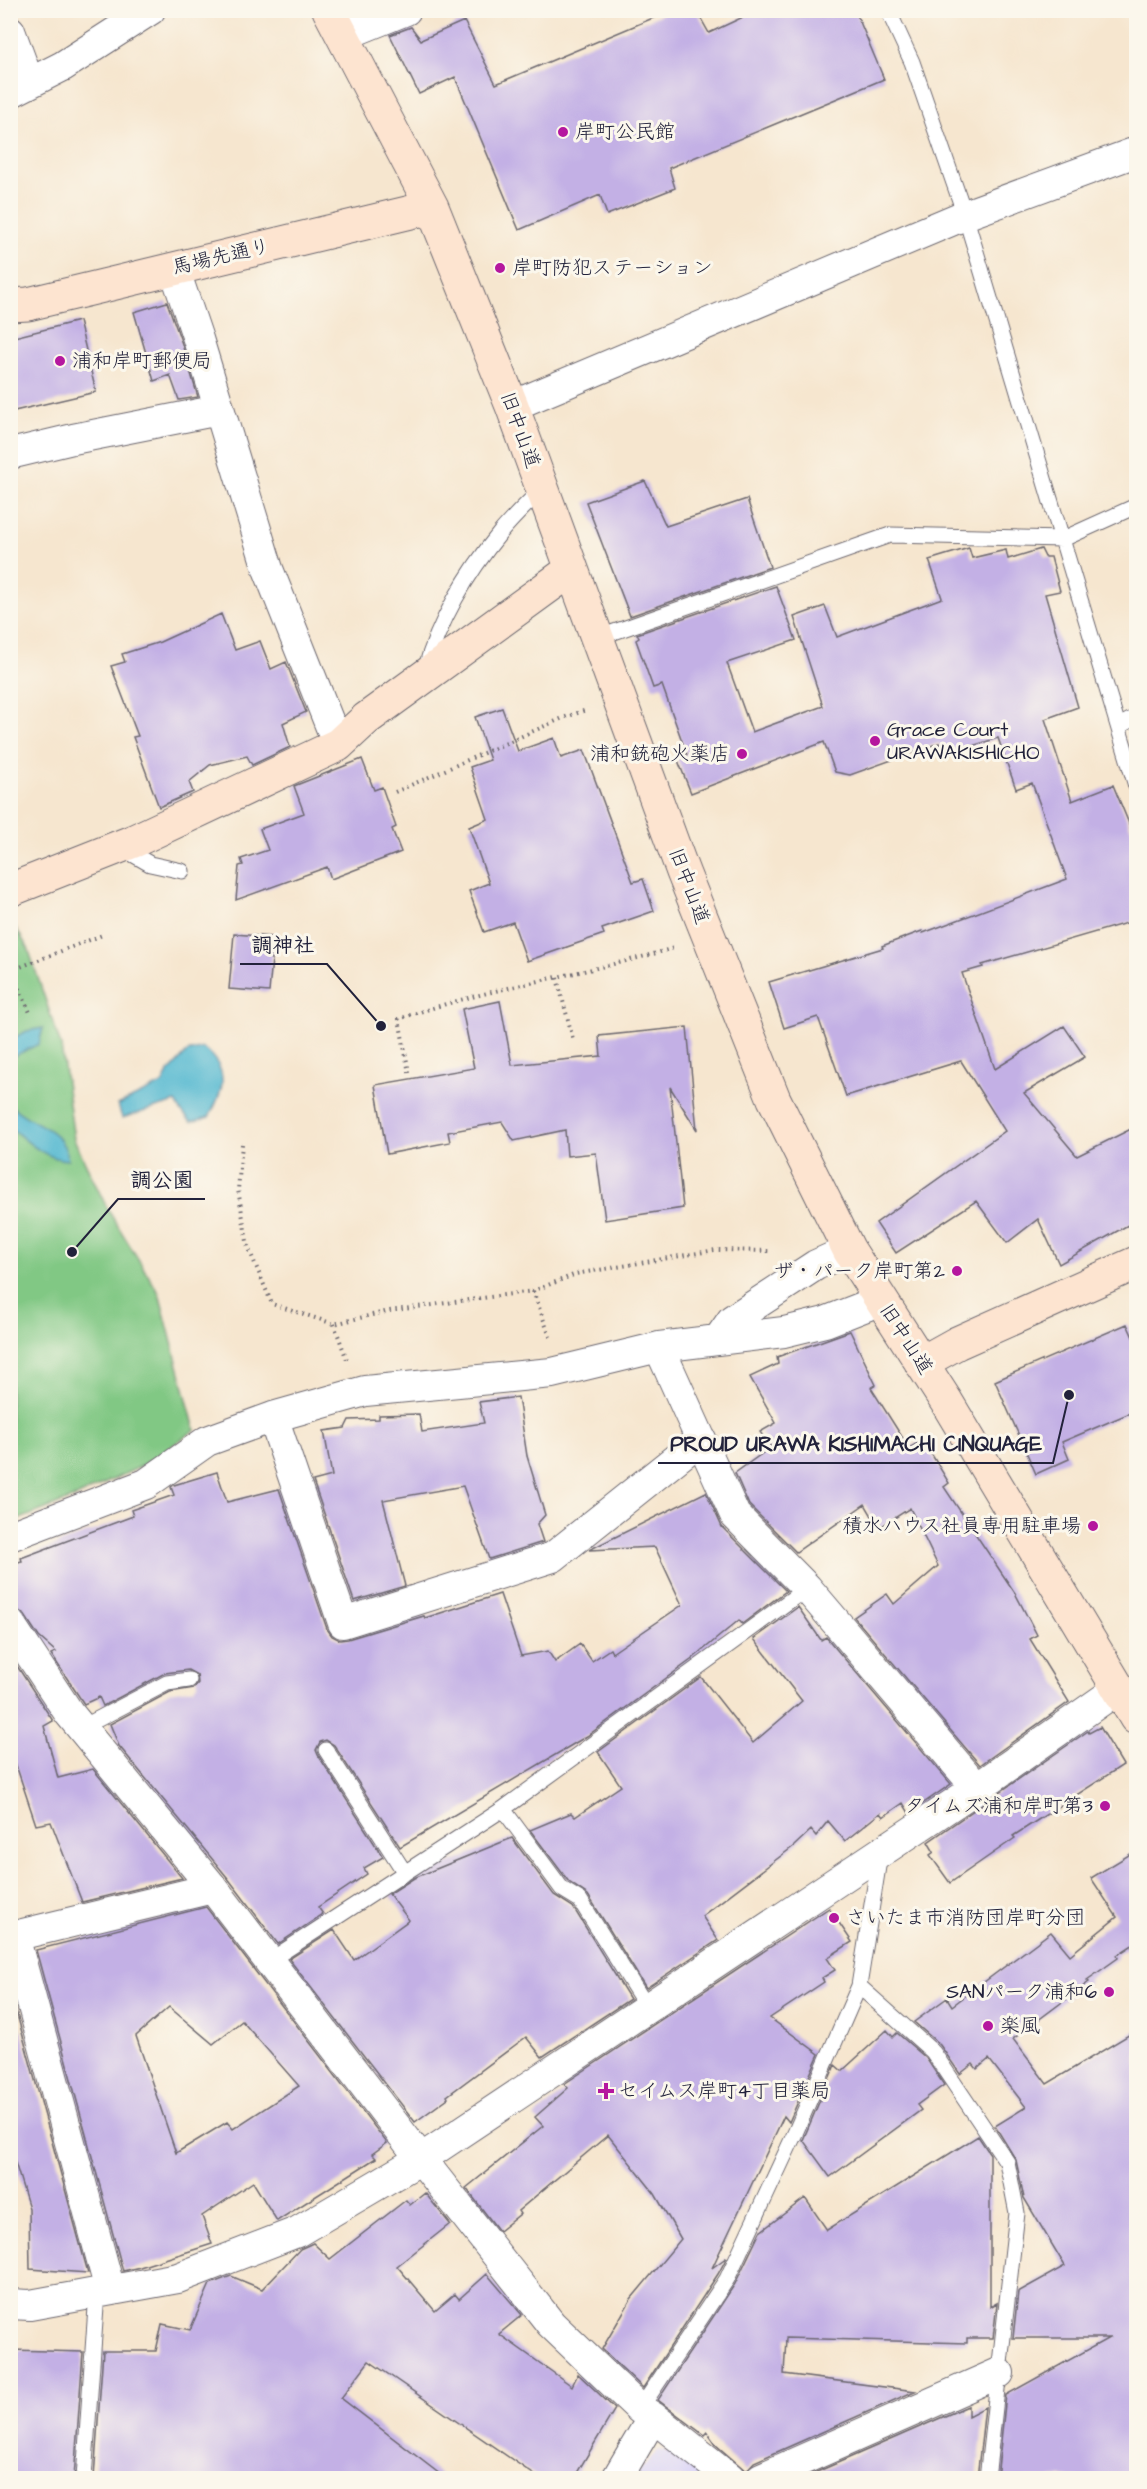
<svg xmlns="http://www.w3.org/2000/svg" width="1147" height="2489" font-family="'Architects Daughter','Klee One',sans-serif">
<rect width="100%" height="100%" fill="#fbf7ec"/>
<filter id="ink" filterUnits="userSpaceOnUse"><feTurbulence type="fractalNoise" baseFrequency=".0167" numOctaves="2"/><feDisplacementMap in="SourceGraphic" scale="12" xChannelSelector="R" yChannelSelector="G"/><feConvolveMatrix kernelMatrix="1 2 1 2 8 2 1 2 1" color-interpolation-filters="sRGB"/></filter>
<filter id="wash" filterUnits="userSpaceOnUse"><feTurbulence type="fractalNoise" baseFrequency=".008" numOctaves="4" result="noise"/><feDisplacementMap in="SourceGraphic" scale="24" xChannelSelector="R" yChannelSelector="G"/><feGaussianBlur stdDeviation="1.35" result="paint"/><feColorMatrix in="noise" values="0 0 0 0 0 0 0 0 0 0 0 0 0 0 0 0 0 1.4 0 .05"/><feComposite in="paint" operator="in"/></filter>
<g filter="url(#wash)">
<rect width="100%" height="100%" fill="#f6e6cf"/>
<!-- built -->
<path fill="#dcd6f6" d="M658 2450 678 2451 709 2478H633Z"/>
<!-- green -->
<path fill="#81c884" stroke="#527560" stroke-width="1.5" d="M10 919 28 948 61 1046 74 1139 108 1210 159 1293 195 1430 142 1466 74 1498 10 1523Z"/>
<!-- water -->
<path fill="#52b8d0" stroke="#3a6d86" stroke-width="1.5" d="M43 1028 39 1044 14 1056 11 1061V1039L27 1031Z
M203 1048C231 1070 224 1090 209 1117L191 1122 181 1111 176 1102 122 1118 118 1105 162 1084 168 1073 187 1052Z
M10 1104C31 1127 63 1124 68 1160 45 1159 28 1142 11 1128Z"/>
<g id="blocks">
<!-- building -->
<path fill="#c3b0e5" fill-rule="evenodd" d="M672 10H696L709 33 758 10H787L790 16 808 10H855L884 79 669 168 675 188 607 215 600 195 519 230 455 77 419 94 390 35 411 27 421 40 464 21 496 84Z
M167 302 182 344 198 397 179 400 170 375 154 381 134 312Z
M79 321 96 392 10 412V338Z
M645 481 666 526 747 499 770 567 630 616 586 502Z
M969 548 972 558 1006 550 1008 559 1041 549 1045 557H1051L1060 591 1045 594 1078 707 1045 719 1072 801 1113 785 1137 843V920L982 965 983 967 962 973 995 1069 1064 1026 1085 1057 1024 1093 1077 1156 1137 1126V1220L1059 1264 1038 1219 1007 1243 976 1201 896 1253 876 1223 1005 1131 961 1061 846 1096 818 1017 784 1028 769 982 883 948 882 946 922 931 923 933 1067 879 1032 783 1016 789 998 738 943 755 939 743 850 775 835 772 824 742 691 793 677 758 687 755 662 685 653 688 636 640 639 638 637 634 776 586 796 640 727 663 752 732 823 706 794 617 825 606 837 637 942 598 929 560Z
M221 614 235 650 260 641 271 669 286 662 306 712 283 723 290 747 252 765 247 756 210 765 189 782 193 792 159 807 133 737 138 736 111 666 125 662 122 654 160 642Z
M502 708 518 751 554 738 561 758 584 750 633 882 643 879 654 911 602 929 604 934 527 961 513 922 484 932 469 891 489 883 469 827 488 819 470 767 490 760 475 717Z
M362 759 374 790 382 787 396 827 392 829 401 852 331 879 327 867 236 900 239 866 243 865 241 859 268 850 260 829 304 813 294 786Z
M234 934 274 937 269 992 229 989Z
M500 1001 512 1065 601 1056 599 1036 687 1027 697 1130 670 1087 683 1208 605 1220 596 1153 567 1156 565 1130 514 1141 502 1122 448 1132 450 1142 387 1154 375 1085 474 1068 462 1009Z
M1127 1324 1137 1346V1410L1062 1442 1069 1459 1036 1474 995 1381Z
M850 1331 876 1385 871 1388 909 1448 923 1440 949 1483 944 1487 1015 1593 1037 1635 1030 1639 1069 1702 980 1765 854 1617 887 1594 894 1604 938 1566 910 1508 879 1528 865 1504 796 1552 749 1505 735 1473 771 1447 760 1432 776 1423 750 1377 778 1364 777 1357Z
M518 1397 527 1456 545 1515 537 1524 543 1542 489 1559 463 1486 383 1500 405 1586 354 1601 313 1481 332 1476 324 1431 345 1428 349 1420 379 1419V1415L419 1414 422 1432 484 1423 479 1402Z
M217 1472 227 1502 279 1489 327 1629 332 1636 340 1640 348 1639 424 1616 425 1618 500 1594 521 1656 548 1651 555 1662 580 1644 592 1661 610 1649 612 1653 682 1605 655 1547 589 1550 706 1492 722 1527 786 1591 742 1624 739 1620 691 1660 587 1736 400 1847 334 1745 326 1740 320 1742 316 1750 318 1755 383 1857 364 1868 367 1874 318 1907 323 1914 278 1944 227 1877 119 1746 110 1724 170 1692 194 1688 198 1683 197 1675 188 1670 165 1673 103 1706 99 1697 84 1704 51 1654 56 1652 39 1637 24 1614 14 1608 10 1598V1564L22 1561 21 1558 133 1516 131 1510 174 1495 171 1487 174 1485Z
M798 1607 821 1640 826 1637 951 1784 909 1813 903 1803 883 1817 880 1813 845 1841 828 1821 816 1836 811 1830 794 1846 702 1916 718 1940 646 1988 588 1895 569 1882 530 1830 571 1813 575 1817 621 1786 598 1752 701 1677 753 1743 802 1701 754 1639Z
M17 1666 53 1721 44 1726 58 1778 93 1769 182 1878 82 1902 51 1822 36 1825 10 1747V1668Z
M1100 1727 1123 1765 1013 1836 1015 1838 950 1883 930 1855 934 1852 928 1842 1088 1731 1089 1733Z
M512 1838 554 1895 573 1907 630 1999 542 2057 526 2037 447 2096 448 2098 415 2122 289 1959 334 1930 354 1960 409 1920 389 1894 414 1878Z
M1137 1850V1947L1134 1944 1117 1955 1118 1958 1087 1980 1089 1982 1013 2039 1047 2084 1137 2030V2478H997L1006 2395 1109 2338H1013L1018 2292 1065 2266 1024 2198 1016 2160 995 2126 1026 2107 989 2059 977 2069 973 2064 960 2074 940 2045 914 2022 947 1998 952 2006 1051 1932 1070 1955 1117 1917 1091 1878Z
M206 1907 387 2143 372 2154 376 2158 277 2221 253 2182 202 2216 212 2244 140 2267 123 2271 36 1950ZM169 2007 213 2044 242 2021 299 2086 233 2129 227 2122 176 2153 136 2036Z
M829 1908 852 1942 827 1958 835 1970 822 1978 824 1982 770 2018 819 2054 789 2122 784 2116 712 2268 727 2257 718 2274 643 2388 602 2349 631 2299 681 2239 655 2194 608 2135 518 2211 520 2214 499 2231 466 2188 543 2126 535 2117 568 2088 564 2084Z
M10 1989 88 2273 30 2269 29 2208 10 2146Z
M887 2030 893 2037 897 2033 926 2058 944 2085 917 2105 921 2110 830 2177 803 2140 835 2065 842 2071Z
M978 2136 990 2154V2307L997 2303 993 2338H967V2343L786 2338 784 2374 915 2391 754 2462 746 2471 716 2445 707 2432 704 2435 658 2400 735 2284 760 2232 805 2198 827 2230Z
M425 2193 450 2224 397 2266 435 2311 455 2294 459 2299 487 2274 522 2315 499 2334 572 2386 578 2374 615 2409 574 2478H539L369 2361 341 2398 445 2478H94L103 2351H156L162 2324 190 2330 210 2284 231 2276 262 2289 300 2249 313 2243 330 2259 406 2200 410 2205Z
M10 2350 83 2352 74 2478H10Z
M968 2406V2416L985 2407 977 2478H803Z"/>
</g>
</g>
<g filter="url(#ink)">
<use href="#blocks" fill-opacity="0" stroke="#6c676f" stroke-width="1.5"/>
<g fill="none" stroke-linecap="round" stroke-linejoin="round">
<defs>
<path id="lane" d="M888 10 912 62 965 215 1136 786
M597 638 890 535 1063 539 1136 506
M425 671C438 622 468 572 500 533 513 517 528 503 542 489
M1119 726 1136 717
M122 848 150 864 182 871
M81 1728 167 1683 189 1680
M326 1750 405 1873
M503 1809 562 1889 580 1900 647 2007
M269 1961 503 1809 807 1588
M859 1986 933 2052 1007 2162 1017 2213 987 2478
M640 2409 727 2279 796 2131 859 1986 880 1854
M84 2478 97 2293"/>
<path id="street" d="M10 31 29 83
M342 36 406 10
M10 93 63 66 150 10
M174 268 198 339 268 569 338 745
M512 406 965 215 1136 152
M10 454 73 439 219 410
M718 1340 732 1320 816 1265 849 1250
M659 1347 735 1515 807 1588 977 1788
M273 1417 343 1623 553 1557 701 1439
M10 1536 146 1484 207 1441 273 1417 365 1391 552 1373 659 1347 784 1332 825 1322 881 1300
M10 1624 69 1713 213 1888 421 2159 551 2324 640 2409 653 2417 730 2478
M14 1936 110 2290
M10 1937 213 1888
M10 2304 30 2305 178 2278 297 2232 421 2159 977 1788 1118 1689
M617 2478 653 2417
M761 2478 999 2373"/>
<path id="secondary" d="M329 10 432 207 512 406 683 872 774 1099 849 1250 946 1401 1136 1718
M10 305 28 304 432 207
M10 890 134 841 338 745 366 719 571 570
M921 1363 957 1343 1136 1263"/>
</defs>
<!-- lane casing -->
<use href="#lane" stroke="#6c676f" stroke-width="17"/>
<!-- street casing -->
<use href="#street" stroke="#6c676f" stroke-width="32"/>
<!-- secondary casing -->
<use href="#secondary" stroke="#6c676f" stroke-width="35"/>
<!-- path -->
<path stroke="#6c676f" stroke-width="4" stroke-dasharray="1.5 4.5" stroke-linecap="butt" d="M395 792 563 718 586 710
M10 966 31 1015
M10 971 105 934
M557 978 573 1039
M409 1073 399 1019C489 987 583 975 674 948
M242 1144 238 1190 248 1247 272 1304 334 1324 389 1311 533 1291 576 1274 715 1250 771 1251
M533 1291 550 1337
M334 1324 347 1360"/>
<!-- lane -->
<use href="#lane" stroke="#fff" stroke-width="15"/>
<!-- street -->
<use href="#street" stroke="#fff" stroke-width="30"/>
<!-- secondary -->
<use href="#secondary" stroke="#fde4d0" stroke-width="33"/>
</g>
</g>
<!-- markers -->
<g fill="#b5179e" stroke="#fbf7ec" stroke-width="2">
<circle cx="563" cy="132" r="6"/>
<circle cx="500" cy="268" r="6"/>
<circle cx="60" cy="361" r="6"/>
<circle cx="875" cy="741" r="6"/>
<circle cx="742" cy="754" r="6"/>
<circle cx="957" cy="1271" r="6"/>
<circle cx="1093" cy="1526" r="6"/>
<circle cx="1105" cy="1806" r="6"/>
<circle cx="834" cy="1918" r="6"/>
<circle cx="1109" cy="1992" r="6"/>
<circle cx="988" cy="2026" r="6"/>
<path d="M603 2082h6v6h6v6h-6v6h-6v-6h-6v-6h6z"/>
</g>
<g text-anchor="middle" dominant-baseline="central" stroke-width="6" stroke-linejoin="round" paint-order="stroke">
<!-- poi labels -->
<g font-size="20" fill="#22223b" stroke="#fbf7ec" text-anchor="start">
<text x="575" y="132">岸町公民館</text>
<text x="512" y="268">岸町防犯ステーション</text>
<text x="72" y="361">浦和岸町郵便局</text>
<text x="887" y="730">Grace Court<tspan x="887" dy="23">URAWAKISHICHO</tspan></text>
<text x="730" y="754" text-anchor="end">浦和銃砲火薬店</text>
<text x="945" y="1271" text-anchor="end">ザ・パーク岸町第2</text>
<text x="1081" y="1526" text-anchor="end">積水ハウス社員専用駐車場</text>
<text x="1093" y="1806" text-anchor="end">タイムズ浦和岸町第3</text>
<text x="846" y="1918">さいたま市消防団岸町分団</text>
<text x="1097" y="1992" text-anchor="end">SANパーク浦和6</text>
<text x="1000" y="2026">楽風</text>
<text x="618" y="2091">セイムス岸町4丁目薬局</text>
</g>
<!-- street labels -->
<g font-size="20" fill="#22223b" stroke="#fbf7ec">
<text transform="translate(221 257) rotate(-13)">馬場先通り</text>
<text transform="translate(520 430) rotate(70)">旧中山道</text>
<text transform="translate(689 886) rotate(69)">旧中山道</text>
<text transform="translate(906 1339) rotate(57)">旧中山道</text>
</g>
</g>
<!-- callouts -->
<path fill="none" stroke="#22223b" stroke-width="2" d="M381 1026L327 964H240M72 1252L118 1199H205M1069 1395L1053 1463H658"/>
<g fill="#22223b" stroke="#fbf7ec" stroke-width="2">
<circle cx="381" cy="1026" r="6"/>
<circle cx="72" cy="1252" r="6"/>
<circle cx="1069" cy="1395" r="6"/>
</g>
<g font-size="21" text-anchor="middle" font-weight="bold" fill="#22223b" stroke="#fbf7ec" stroke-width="6" stroke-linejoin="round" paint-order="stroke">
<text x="283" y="952">調神社</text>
<text x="162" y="1187">調公園</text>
<text x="856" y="1451">PROUD URAWA KISHIMACHI CINQUAGE</text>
</g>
<!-- margin -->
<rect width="1147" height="2489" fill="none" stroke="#fbf7ec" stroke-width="36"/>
</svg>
